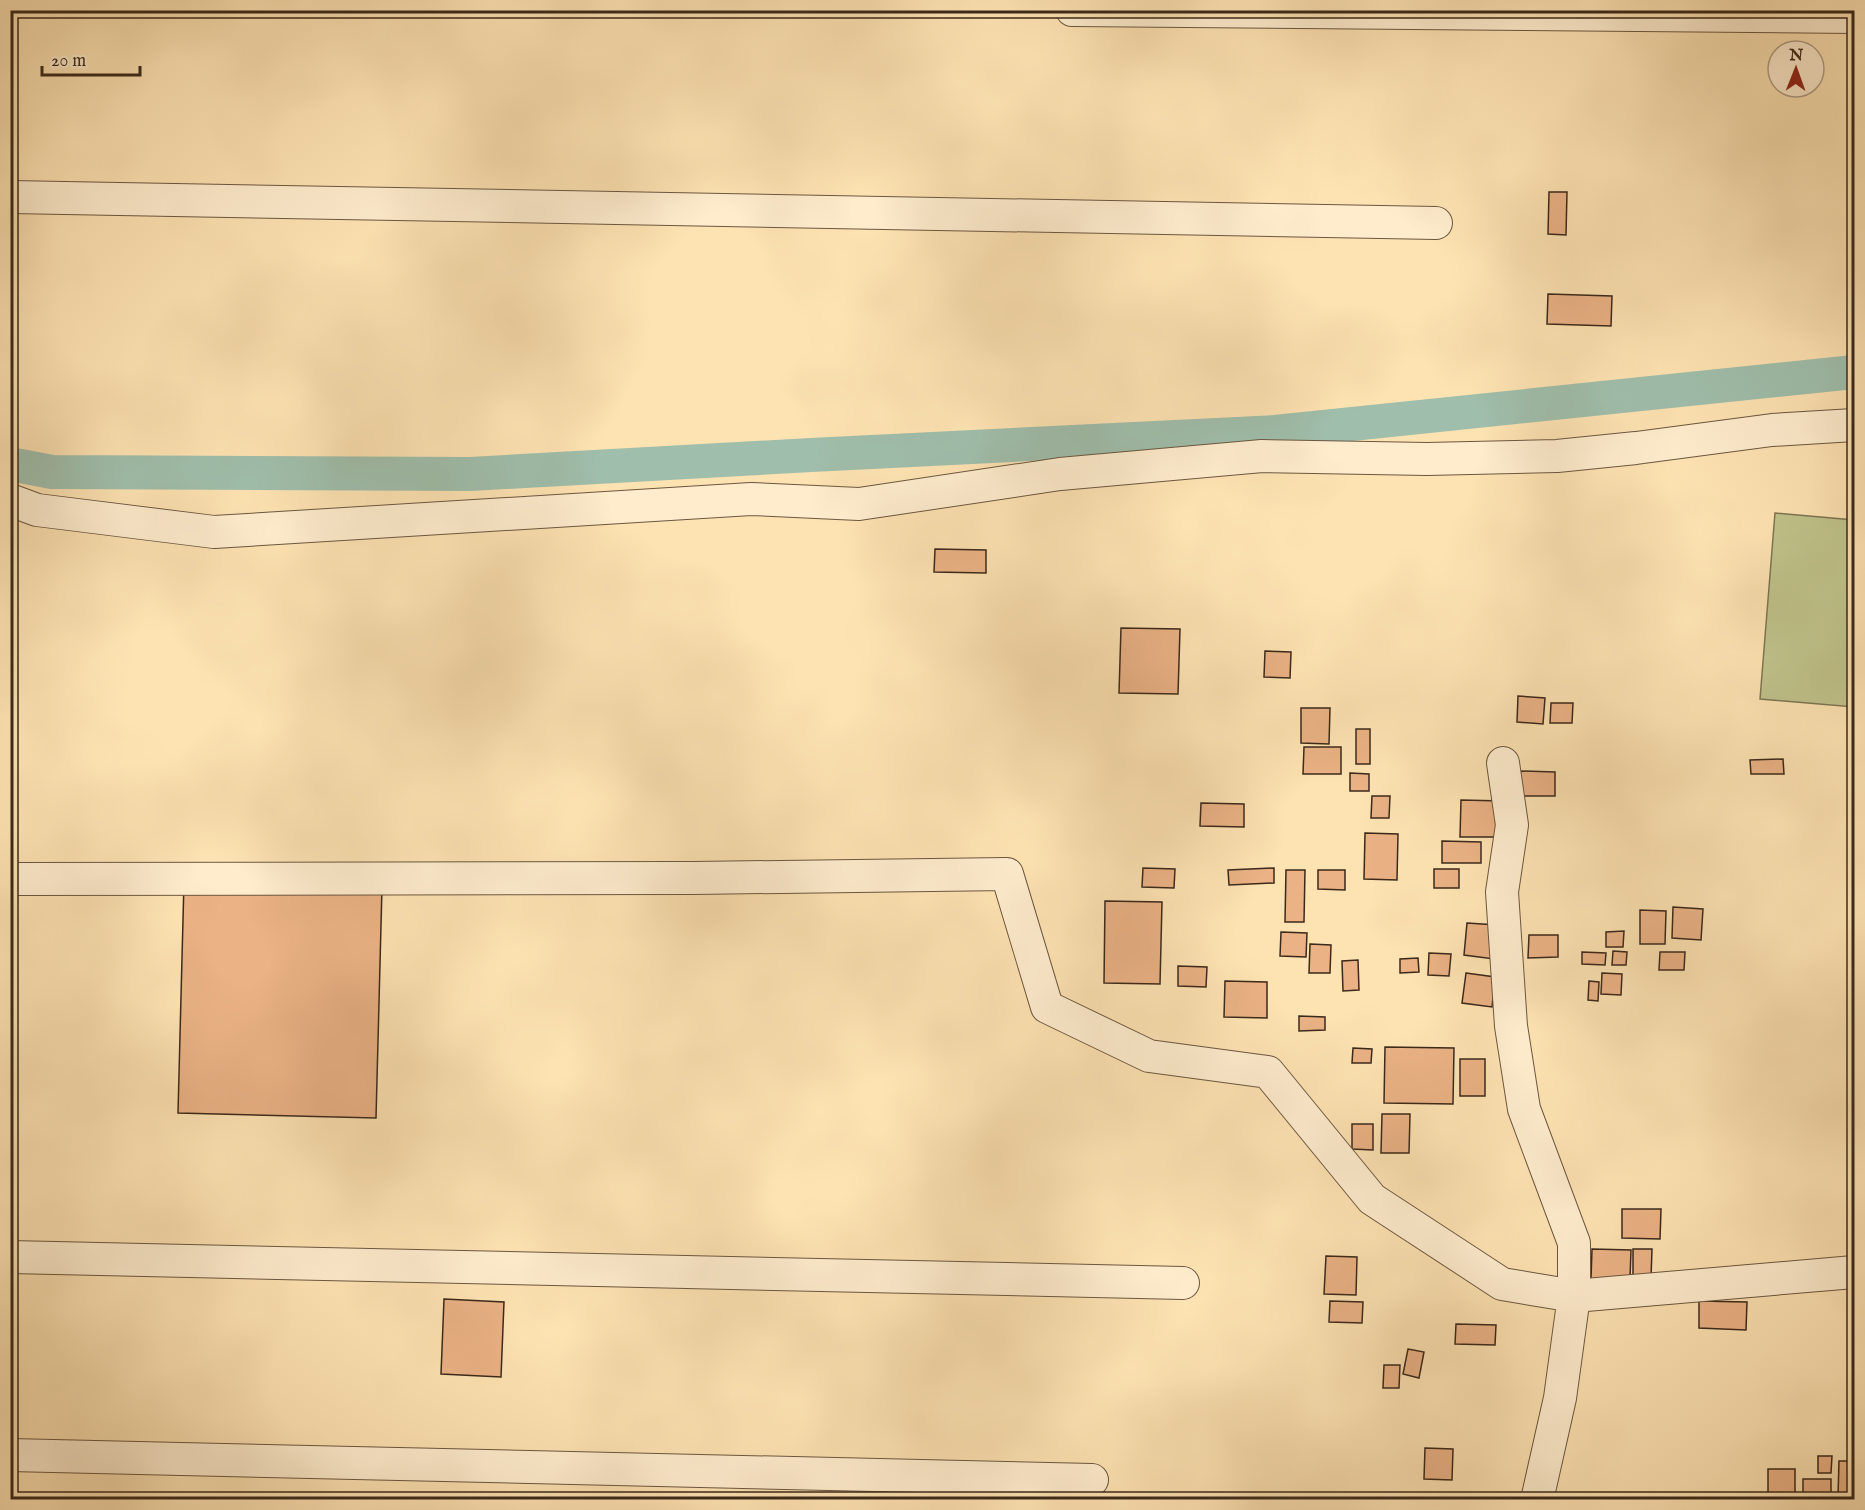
<svg xmlns="http://www.w3.org/2000/svg" width="1865" height="1510" font-family="'IM FELL English',serif">
<rect width="100%" height="100%" fill="#fde2b2"/>
<filter id="stains"><feTurbulence type="fractalNoise" baseFrequency=".00333" numOctaves="4"/><feColorMatrix values="0 0 0 0 .2 0 0 0 0 .09 0 0 0 0 .02 0 0 0 .5 -.17"/></filter>
<radialGradient id="worn" r=".72"><stop offset=".6" stop-color="#630" stop-opacity="0"/><stop offset="1" stop-color="#630" stop-opacity=".3"/></radialGradient>
<!-- green -->
<path fill="#c0c38c" stroke="#7e7653" stroke-width="1.5" d="M1775 513 1854 520V707L1760 699Z"/>
<g fill="none" stroke-linecap="round" stroke-linejoin="round">
<!-- canal -->
<path stroke="#9fbeab" stroke-width="34" d="M10 464 52 472 470 474 811 455 1275 432 1854 372"/>
</g>
<!-- building -->
<path fill="#eab285" stroke="#3b291a" stroke-width="1.5" d="M1549 192H1567L1566 235 1548 234Z
M1548 294 1612 296 1611 326 1547 324Z
M935 549 986 550V573L934 572Z
M1121 628 1180 629 1178 694 1119 693Z
M1265 651 1291 652 1290 678 1264 677Z
M1518 696 1545 698 1543 724 1517 722Z
M1551 703H1573L1572 723H1550Z
M1301 708H1330L1329 744 1301 743Z
M1356 729H1370V764H1356Z
M1304 747H1341V774H1303Z
M1783 759 1784 774H1751L1750 760Z
M1520 771 1555 772V796H1520Z
M1350 773 1369 774V791H1350Z
M1372 796H1390L1389 818H1371Z
M1461 800 1503 801 1502 837H1460Z
M1201 803 1244 804V827L1200 826Z
M1365 833 1398 834 1397 880 1364 879Z
M1442 841 1481 842V863H1442Z
M1143 868 1175 869 1174 888 1142 887Z
M1274 868V883L1229 885 1228 870Z
M1434 869H1459V888H1434Z
M1286 870H1305L1304 922H1285Z
M1318 870H1345V890L1318 889Z
M184 881 382 887 376 1118 178 1113Z
M1105 901 1162 902 1160 984 1104 983Z
M1673 907 1703 909 1701 940 1672 938Z
M1640 910 1666 911 1665 944H1640Z
M1467 923 1497 925 1494 959 1464 955Z
M1624 931 1623 947H1606V932Z
M1281 932 1307 933 1306 957 1280 956Z
M1529 935H1558V957L1528 958Z
M1310 944 1331 945 1330 973H1309Z
M1613 951 1627 952 1626 965H1612Z
M1582 952 1606 953 1605 965 1582 964Z
M1660 952H1685L1684 970H1659Z
M1429 953 1451 954 1449 976 1428 975Z
M1418 958 1419 972 1400 973V959Z
M1358 960 1359 990 1343 991 1342 961Z
M1178 966 1207 967 1206 987 1178 986Z
M1466 973 1495 977 1492 1007 1462 1003Z
M1602 973 1622 974 1621 995 1601 994Z
M1225 981 1267 982V1018L1224 1017Z
M1589 981 1599 982 1598 1001 1588 1000Z
M1299 1016 1325 1017V1030L1299 1031Z
M1385 1047 1454 1048 1453 1104 1384 1103Z
M1353 1048 1372 1049 1371 1063H1352Z
M1460 1059H1485V1096H1460Z
M1382 1114H1410L1409 1153H1381Z
M1352 1124H1373V1150L1352 1149Z
M1622 1209H1661L1660 1239 1622 1238Z
M1592 1249 1631 1250 1630 1279H1591Z
M1633 1249H1652L1651 1278H1633Z
M1326 1256 1357 1257 1356 1295 1324 1294Z
M444 1299 504 1302 501 1377 441 1374Z
M1330 1301 1363 1302 1362 1323 1329 1322Z
M1699 1301 1747 1302 1746 1330 1699 1328Z
M1456 1324 1496 1325 1495 1345 1455 1344Z
M1408 1349 1424 1352 1419 1378 1403 1374Z
M1384 1365H1400L1399 1388H1383Z
M1425 1448 1453 1449 1452 1480 1424 1479Z
M1818 1456H1832L1831 1473H1818Z
M1839 1461H1851L1850 1497H1838Z
M1768 1469H1795V1493H1768Z
M1803 1479H1831V1500H1803Z"/>
<g fill="none" stroke-linecap="round" stroke-linejoin="round">
<defs>
<path id="minor" d="M1072 10 1854 17
M10 197 1436 223
M10 500 37 510 214 532 751 499 859 504 1060 474 1262 456 1427 459 1557 456 1636 448 1772 430 1854 425
M1503 763 1512 825 1502 892 1511 1026 1524 1109 1574 1243V1296L1560 1398 1537 1500
M10 879 694 878 1007 874 1047 1007 1149 1056 1268 1072 1372 1199 1502 1284 1574 1296 1854 1272
M10 1257 1183 1283
M10 1455 1092 1480"/>
</defs>
<!-- minor casing -->
<use href="#minor" stroke="#6c5740" stroke-width="34"/>
<!-- minor -->
<use href="#minor" stroke="#feeccd" stroke-width="32"/>
</g>
<!-- margin -->
<rect width="1865" height="1510" fill="none" stroke="#fde2b2" stroke-width="36"/>
<rect x="12" y="12" width="1841" height="1486" fill="none" stroke="#3b291a" stroke-width="3"/>
<rect x="18" y="18" width="1829" height="1474" fill="none" stroke="#3b291a" stroke-width="1.5"/>
<!-- north arrow -->
<g transform="translate(1796 69) rotate(1)"><circle r="28" fill="#feeccd" stroke="#b09e85" stroke-width="1.5"/>
<path d="M0-4.5L10 22L0 15L-10 22Z" fill="#8f2418"/>
<text y="-9" font-size="16" font-weight="bold" text-anchor="middle" fill="#3b291a">N</text>
</g>
<!-- scale -->
<path d="M42 66v9h98v-9" fill="none" stroke="#3b291a" stroke-width="3"/>
<text x="51" y="66" font-size="18" fill="#3b291a" stroke="#feeccd" stroke-width="4.5" paint-order="stroke">20 m</text>
<rect width="100%" height="100%" filter="url(#stains)"/>
<rect width="100%" height="100%" fill="url(#worn)"/>
</svg>
